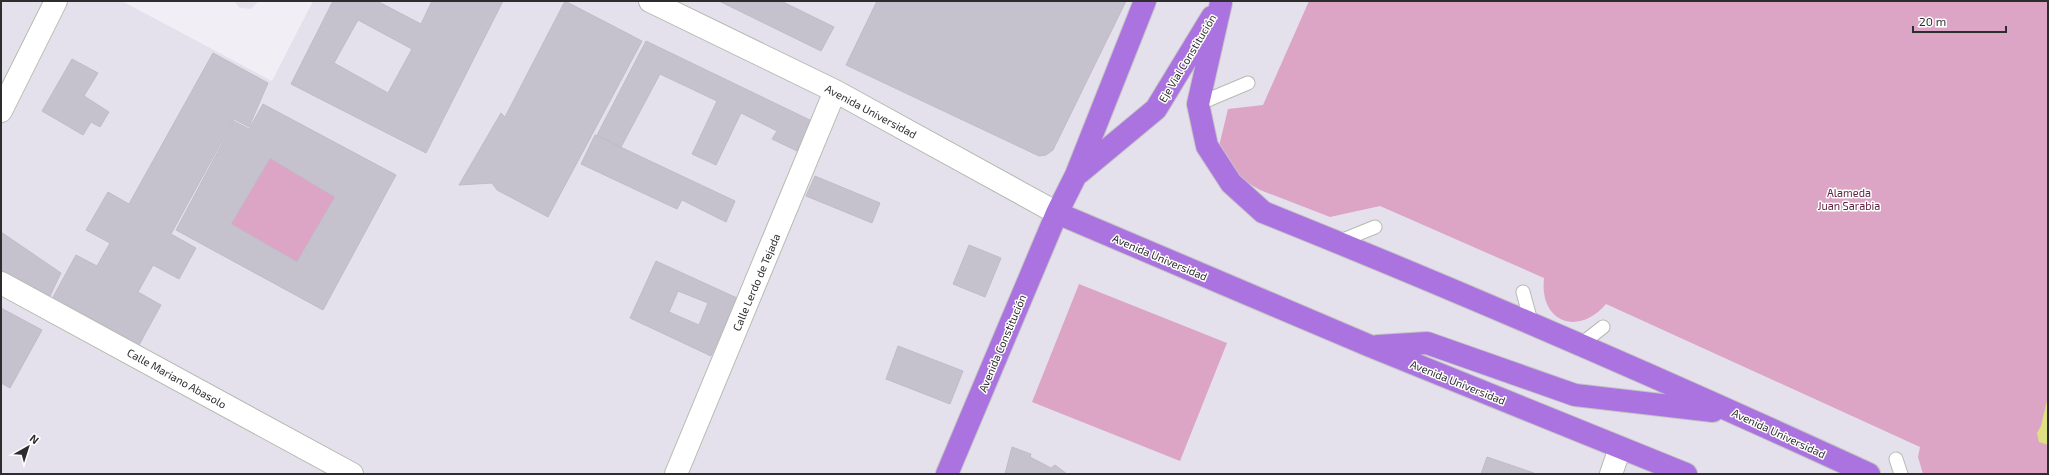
<svg xmlns="http://www.w3.org/2000/svg" width="2049" height="475" font-family="'Exo 2',sans-serif">
<rect width="100%" height="100%" fill="#e5e1ec"/>
<!-- green -->
<path fill="#dca5c5" d="M1309 1H2048V474H1923L1918 457 1920 447 1606 304C1578 337 1539 322 1544 278L1380 206 1330 217 1260 190 1231 173 1219 146 1228 109 1263 105Z
M270 158 335 197 297 262 231 224Z
M1079 284 1227 343 1180 461 1032 402Z"/>
<!-- plaza -->
<path fill="#f1eff5" d="M122 1H234L240 8 251 9 259 1H313L272 81Z"/>
<!-- water -->
<path fill="#dfe082" d="M2048 396V445L2039 442 2037 433 2041 426Z"/>
<!-- building -->
<path fill="#c6c2cd" stroke="#c0bbc8" fill-rule="evenodd" d="M333 1H377L421 24 432 1H503L426 153 291 84ZM358 20 412 49 388 93 334 63Z
M565 1 642 41 548 217 497 190 492 183 459 185 501 113 505 117Z
M719 1H781L834 27 821 51Z
M877 1H1126L1053 150 1046 155 1039 156 846 65Z
M646 41 812 121 797 151 772 139 777 131 741 113 716 165 692 154 717 101 660 74 621 147 597 135Z
M213 53 268 83 249 127 234 119 171 234 196 248 179 279 153 265 138 292 161 305 139 345 53 297 76 255 97 266 110 243 86 230 108 192 129 204Z
M72 59 98 73 84 96 109 112 100 127 91 122 83 135 42 111Z
M263 104 396 175 323 310 176 230 234 121 249 129ZM270 158 335 197 297 262 231 224Z
M595 135 735 201 726 222 682 200 677 209 581 164Z
M815 176 880 203 872 223 806 196Z
M1 232 61 273 50 296 1 271Z
M969 245 1001 258 985 297 953 284Z
M656 261 737 298 711 356 630 318ZM678 291 708 303 699 325 669 312Z
M1 308 42 330 10 388 1 383Z
M898 346 963 371 950 404 886 379Z
M1012 447 1031 454 1030 457 1051 468 1055 465 1067 474H1005Z
M1487 457 1534 473V474H1481Z"/>
<g fill="none" stroke-linecap="round" stroke-linejoin="round">
<defs>
<path id="service" d="M1198 104 1248 83
M1338 242 1375 227
M1523 292 1532 325
M1580 345 1603 327
M1896 459 1901 474"/>
<path id="minor" d="M650 1 835 91 1057 213
M1 111 56 1
M1 283 352 474
M676 474 835 91"/>
<path id="tertiary" d="M1611 474 1620 448"/>
<path id="primary" d="M1221 3 1198 104 1207 146 1231 183 1263 212C1467 294 1669 382 1869 474
M1079 173 1156 109 1212 17
M1057 213 1370 346 1686 474
M1378 346 1427 343 1575 395 1713 411
M947 474 1057 213 1076 175 1145 1"/>
</defs>
<!-- service casing -->
<use href="#service" stroke="#b6bbb2" stroke-width="15"/>
<!-- minor casing -->
<use href="#minor" stroke="#b6bbb2" stroke-width="24"/>
<!-- tertiary casing -->
<use href="#tertiary" stroke="#b6bbb2" stroke-width="24"/>
<!-- primary casing -->
<use href="#primary" stroke="#c4c4c4" stroke-width="24"/>
<!-- service -->
<use href="#service" stroke="#fff" stroke-width="13"/>
<!-- minor -->
<use href="#minor" stroke="#fff" stroke-width="22"/>
<!-- tertiary -->
<use href="#tertiary" stroke="#fff" stroke-width="22"/>
<!-- primary -->
<use href="#primary" stroke="#ab73e0" stroke-width="22"/>
</g>
<g text-anchor="middle" dominant-baseline="central" stroke-width="3" stroke-linejoin="round" paint-order="stroke">
<!-- street labels -->
<g font-size="11" fill="#2d2d2d" stroke="#fff">
<text transform="translate(1187 58) rotate(-59)">Eje Vial Constitución</text>
<text transform="translate(871 111) rotate(28)">Avenida Universidad</text>
<text transform="translate(1160 257) rotate(23)">Avenida Universidad</text>
<text transform="translate(756 282) rotate(-67)">Calle Lerdo de Tejada</text>
<text transform="translate(1002 343) rotate(-67)">Avenida Constitución</text>
<text transform="translate(177 378) rotate(29)">Calle Mariano Abasolo</text>
<text transform="translate(1458 382) rotate(22)">Avenida Universidad</text>
<text transform="translate(1779 433) rotate(25)">Avenida Universidad</text>
</g>
<!-- park labels -->
<g font-size="11" fill="#622541" stroke="#fff">
<text x="1849" y="192">Alameda<tspan x="1849" dy="13">Juan Sarabia</tspan></text>
</g>
</g>
<!-- border -->
<rect width="2049" height="475" fill="none" stroke="#2d2d2d" stroke-width="4"/>
<!-- north arrow -->
<g transform="translate(28 447) rotate(39)" stroke="#ffffff" stroke-width="3" paint-order="stroke">
<path d="M0-3L7 15L0 10L-7 15Z" fill="#2d2d2d"/>
<text y="-6" font-size="11" font-weight="bold" text-anchor="middle" fill="#2d2d2d">N</text>
</g>
<!-- scale -->
<path d="M1913 26v6h93v-6" fill="none" stroke="#2d2d2d" stroke-width="2"/>
<text x="1919" y="26" font-size="12" fill="#2d2d2d" stroke="#ffffff" stroke-width="3" paint-order="stroke">20 m</text>
</svg>
